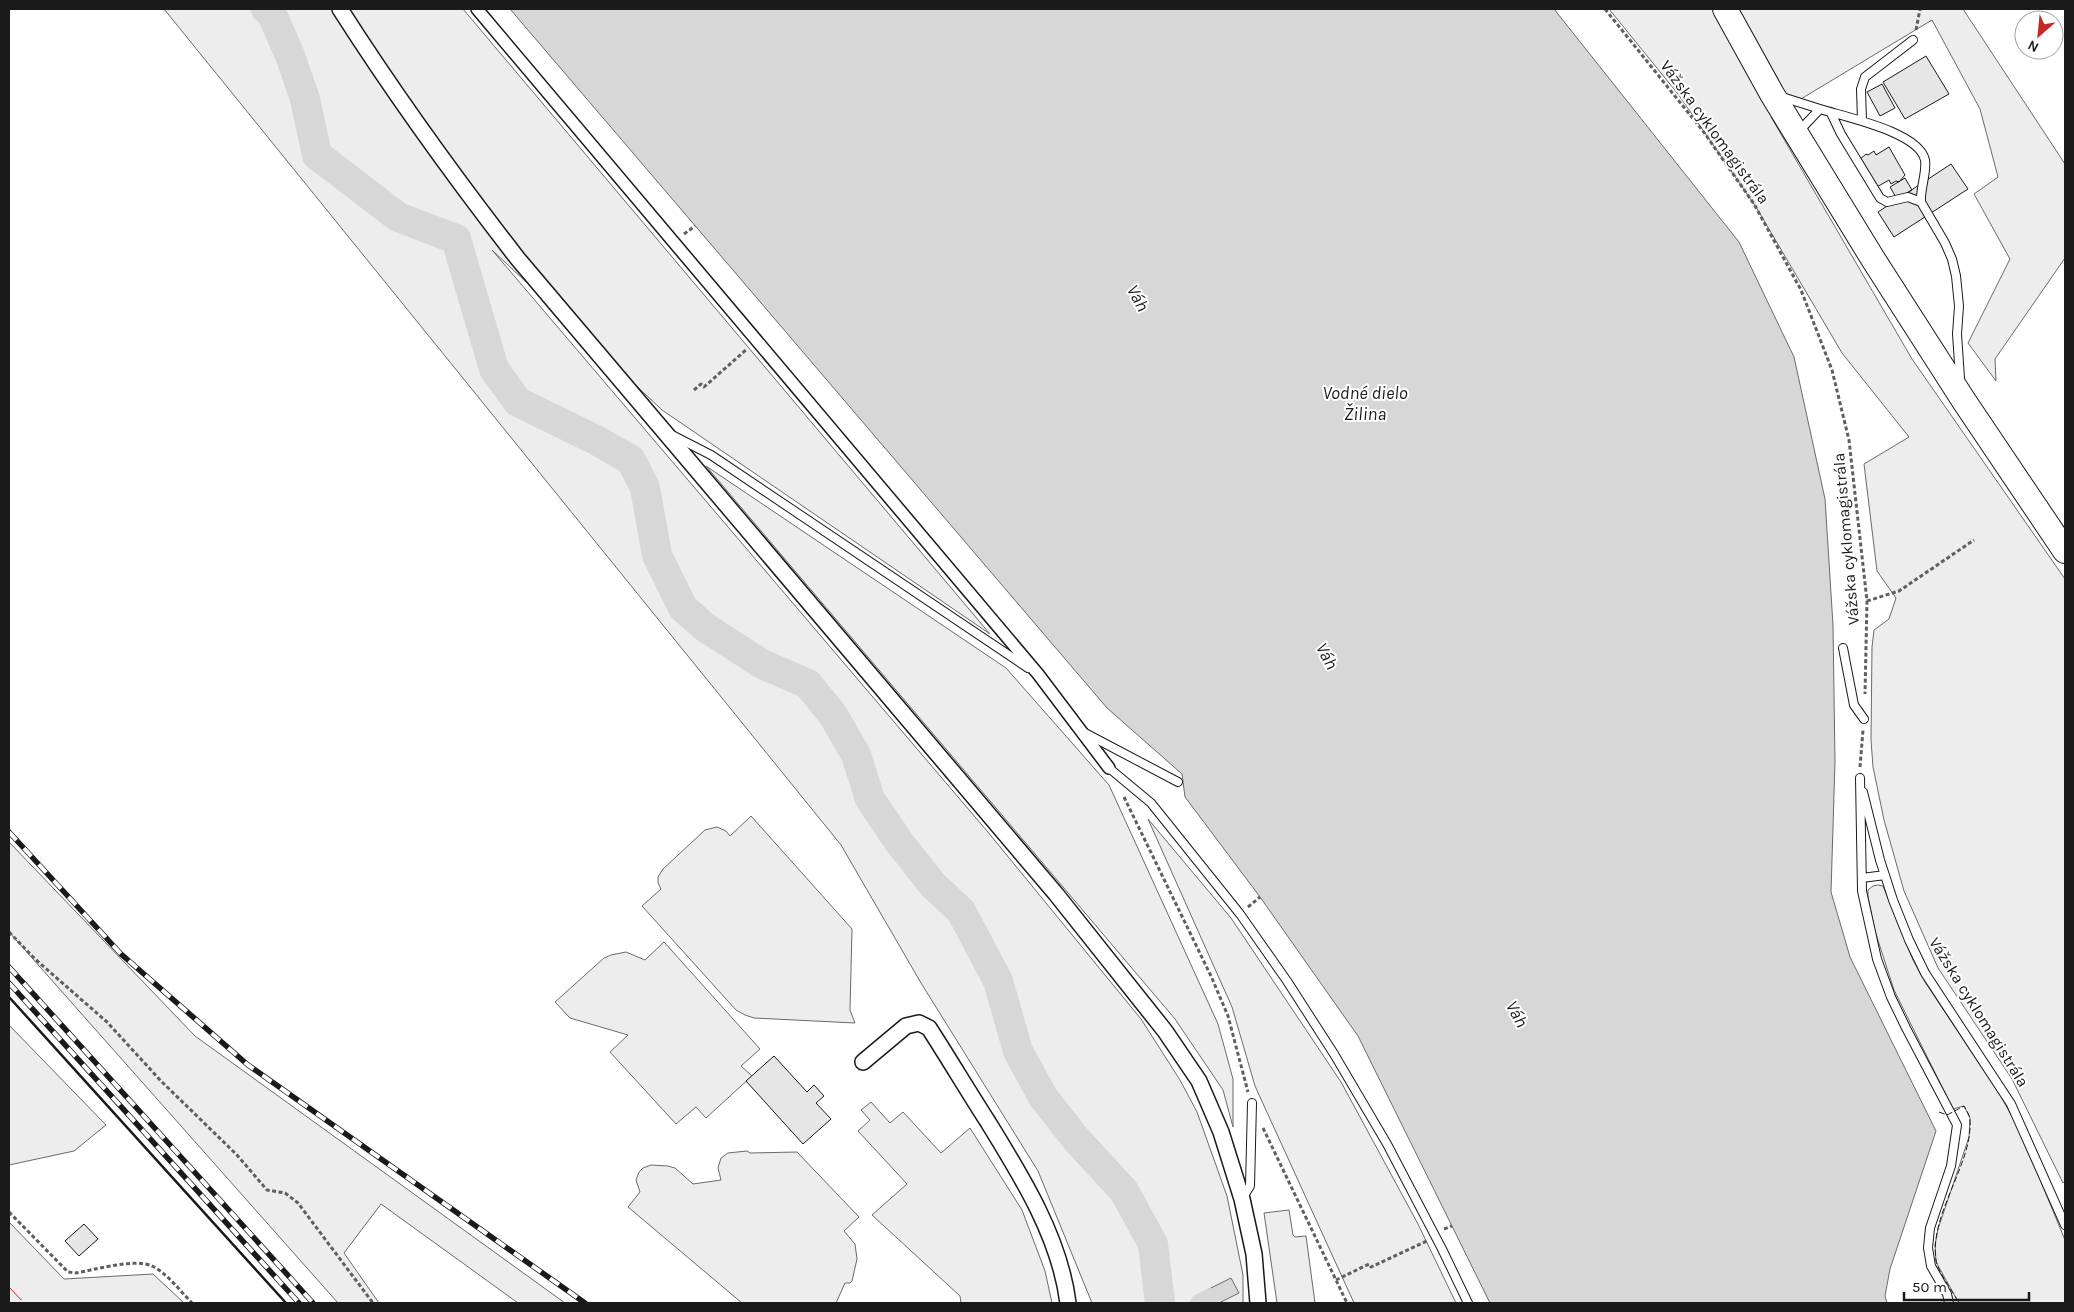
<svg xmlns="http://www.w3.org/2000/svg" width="2074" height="1312" font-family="Karla,sans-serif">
<rect width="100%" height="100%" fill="#fff"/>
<!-- built -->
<path fill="#ededed" stroke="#6a6a6a" d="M164 9H463L990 634 662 410 492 250 987 831 1141 1019 1180 1080 1197 1112 1227 1196 1243 1275V1303H1092L1038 1171 921 983 841 845Z
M1609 9H1963L2065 164V258L1995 359 1996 381 1968 343 2010 259 1974 194 1998 177 1980 109 1932 20 1771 117 1912 359 2065 579V1181L2063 1183 2012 1079 1938 968 1904 891 1884 820 1873 767 1871 740 1872 647 1874 630 1889 619 1896 598 1877 571 1864 464 1909 437 1842 353 1756 207 1678 94Z
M706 466 1006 668 1109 785 1218 1024 1233 1079V1127L1223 1090 1175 1019Z
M751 816 852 929 850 1010 855 1023 754 1018 745 1015 736 1010 642 906 661 889 658 883V877L663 869 705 830 717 827 726 831 730 836Z
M1148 819 1231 918 1341 1082 1418 1224 1456 1303H1354L1255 1086 1232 1007Z
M9 842 195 1036 565 1303H518L381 1204 344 1253 379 1303H338L9 932Z
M1878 885 1883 886 1913 960 1925 982 2000 1095 2020 1131 2065 1240V1303H1959L1936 1262 1935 1245 1938 1229 1969 1137 1970 1118 1964 1106 1953 1109 1894 990 1875 931 1868 897V890L1873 886Z
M664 942 760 1049 741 1066 752 1076 706 1118 696 1107 676 1124 610 1052 628 1035 570 1018 555 1002 604 958 611 955 626 952 645 960Z
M9 1025 106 1125 74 1151 9 1165Z
M871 1102 890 1123 903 1112 941 1153 970 1128 1022 1210 1045 1271 1052 1303H961L960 1296 872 1215 907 1184 858 1131 870 1120 861 1110Z
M747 1151 750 1153 797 1152 859 1217 844 1231 855 1244 857 1259 852 1281 850 1283H845L836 1303H742L628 1207 640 1192 636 1180 639 1172 643 1168 651 1165 668 1166 675 1168 693 1184 721 1180 718 1168 721 1158 728 1153Z
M1289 1210 1293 1235 1295 1237 1306 1236 1315 1303H1277L1264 1213Z
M9 1222 64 1279 153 1274 184 1303H9Z"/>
<!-- water -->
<path fill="#d7d7d7" stroke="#6a6a6a" d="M510 9H1554L1739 242 1794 357 1825 499 1833 625 1835 762 1831 892 1850 957 1936 1131 1890 1269 1885 1296 1887 1303H1490L1358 1036 1260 897 1185 797 1182 774 1107 708Z
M1231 1278 1239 1293 1219 1303H1214L1207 1290Z"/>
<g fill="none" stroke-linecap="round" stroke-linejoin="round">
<!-- canal -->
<path stroke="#d7d7d7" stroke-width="18" d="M1199 1303 1211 1297"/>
<!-- river -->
<path stroke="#d7d7d7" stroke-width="30" d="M266 9 271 12 291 58 305 99 317 155 398 217 456 239 494 369 518 402 596 440 631 460 645 488 657 555 683 608 706 628 762 664 808 684 833 715 856 755 870 799 899 842 933 885 961 911 998 981 1018 1051 1043 1097 1076 1139 1124 1191 1153 1244 1160 1303"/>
</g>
<!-- building -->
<path fill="#e6e6e6" stroke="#1a1a1a" d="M1926 56 1949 94 1905 119 1883 82Z
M1882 84 1895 108 1880 116 1867 92Z
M1889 147 1905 175 1899 182 1896 181 1891 184 1889 180 1875 188 1859 160 1866 154 1868 155 1874 151 1876 155Z
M1951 164 1968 189 1894 237 1878 212Z
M1905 178 1912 190 1897 199 1890 187Z
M774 1056 807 1092 814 1085 824 1096 816 1103 831 1119 803 1144 746 1081Z
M84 1224 98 1239 79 1256 65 1241Z"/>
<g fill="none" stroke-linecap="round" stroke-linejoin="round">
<defs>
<path id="service" d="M1779 96 1820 109
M1831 113 1841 134 1880 198 1887 202 1908 197 1921 202 1945 243 1952 259 1956 276 1959 306 1957 334 1960 378
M1862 121 1861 89 1865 77 1913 40
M1799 131 1820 109C1845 117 1919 132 1925 160 1927 173 1920 188 1921 202
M672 435 711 455 1028 668
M1843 648 1854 705 1864 719
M1085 733 1178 782
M1109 768 1151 803 1240 914 1287 981 1334 1054 1387 1144 1442 1249 1468 1303
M1860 778 1862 891 1877 959 1891 997 1906 1028 1957 1125 1951 1166 1930 1228 1928 1248 1931 1266 1947 1294 1949 1303
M1863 792 1880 860 1893 900 1909 940 1925 973 2011 1104 2065 1225
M1862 878 1885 875
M1243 1197 1250 1186 1252 1103"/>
<path id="pedestrian" d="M477 9 1038 674 1109 768"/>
<path id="minor" d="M340 9C395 95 455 178 518 259L1056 894 1165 1031 1199 1081 1221 1132 1242 1199 1254 1254 1258 1303
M863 1062 906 1026 919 1023 929 1028C949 1059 968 1091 988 1122 1022 1177 1060 1238 1068 1303"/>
<path id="primary" d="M1725 9 1772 94 1873 259 1964 401 2065 551"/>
</defs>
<!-- service casing -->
<use href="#service" stroke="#1a1a1a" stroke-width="10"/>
<!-- pedestrian casing -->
<use href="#pedestrian" stroke="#1a1a1a" stroke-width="14"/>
<!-- minor casing -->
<use href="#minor" stroke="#1a1a1a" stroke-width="18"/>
<!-- primary casing -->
<use href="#primary" stroke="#1a1a1a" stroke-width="26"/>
<!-- path -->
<path stroke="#5f5f5f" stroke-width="3" stroke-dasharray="4 2.5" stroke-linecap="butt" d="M1605 9 1703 131 1754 204 1801 290 1832 370 1849 440 1867 601 1865 694
M1916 30 1920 9
M684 234 695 226
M694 390 701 384 704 387 747 349
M1867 601 1899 591 1974 540
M1860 767 1863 730
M1124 797 1211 976 1228 1016 1248 1092
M1248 907 1260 897
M9 932 35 959 107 1022 161 1081 237 1155 267 1190 285 1193 298 1203 373 1303
M1263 1128 1347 1303
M9 1212 68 1272 75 1273C95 1270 134 1258 152 1266 167 1273 180 1291 192 1303
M1444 1229 1452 1226
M1336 1280 1369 1264 1371 1267 1427 1241"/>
<!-- service -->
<use href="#service" stroke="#fff" stroke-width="8"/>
<!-- pedestrian -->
<use href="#pedestrian" stroke="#fff" stroke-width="11"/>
<!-- minor -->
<use href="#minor" stroke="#fff" stroke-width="15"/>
<!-- primary -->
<use href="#primary" stroke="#fff" stroke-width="24"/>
<defs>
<path id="rail" d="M9 832 121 954 248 1065 585 1303
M9 967 313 1303
M9 983 299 1303"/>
</defs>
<!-- rail casing -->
<use href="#rail" stroke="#1a1a1a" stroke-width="5.5"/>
<!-- rail -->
<use href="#rail" stroke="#fff" stroke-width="4" stroke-dasharray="11" stroke-linecap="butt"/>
<!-- fence -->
<path stroke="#1a1a1a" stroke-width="1" stroke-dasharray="6 2.5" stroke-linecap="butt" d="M1939 1112 1947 1115 1964 1106C1966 1110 1970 1115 1970 1120 1973 1164 1929 1214 1936 1260 1938 1272 1953 1292 1959 1303"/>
<!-- wall -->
<path stroke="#1a1a1a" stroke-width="2.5" d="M9 997 286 1303"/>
<!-- power -->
<path stroke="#c62828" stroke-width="1" stroke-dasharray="18 4 2.5 4" stroke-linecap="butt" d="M9 1287 24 1303"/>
</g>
<g text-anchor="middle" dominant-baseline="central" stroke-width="4" stroke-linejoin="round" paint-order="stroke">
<!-- street labels -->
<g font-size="16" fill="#1a1a1a" stroke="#fff">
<text transform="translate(1715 132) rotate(54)">Vážska cyklomagistrála</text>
<text transform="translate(1846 539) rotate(-95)">Vážska cyklomagistrála</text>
<text transform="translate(1979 1012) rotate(58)">Vážska cyklomagistrála</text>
</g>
<!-- water labels -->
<g font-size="18" font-style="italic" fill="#1a1a1a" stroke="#fff">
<text transform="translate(1138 298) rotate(62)">Váh</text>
<text x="1365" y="393">Vodné dielo<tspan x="1365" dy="21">Žilina</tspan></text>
<text transform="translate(1327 656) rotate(62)">Váh</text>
<text transform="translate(1517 1014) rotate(62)">Váh</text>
</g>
</g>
<!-- border -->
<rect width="2074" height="1312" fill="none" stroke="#1a1a1a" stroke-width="20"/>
<!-- north arrow -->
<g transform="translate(2039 35) rotate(207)"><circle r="24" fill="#ffffff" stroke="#a3a3a3"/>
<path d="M0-4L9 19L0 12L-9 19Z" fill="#c62828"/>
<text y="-8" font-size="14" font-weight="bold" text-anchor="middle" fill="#1a1a1a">N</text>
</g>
<!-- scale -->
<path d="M1904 1292v8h125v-8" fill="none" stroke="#1a1a1a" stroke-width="2.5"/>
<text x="1912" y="1292" font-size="15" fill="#1a1a1a" stroke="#ffffff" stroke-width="4" paint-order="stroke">50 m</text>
</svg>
